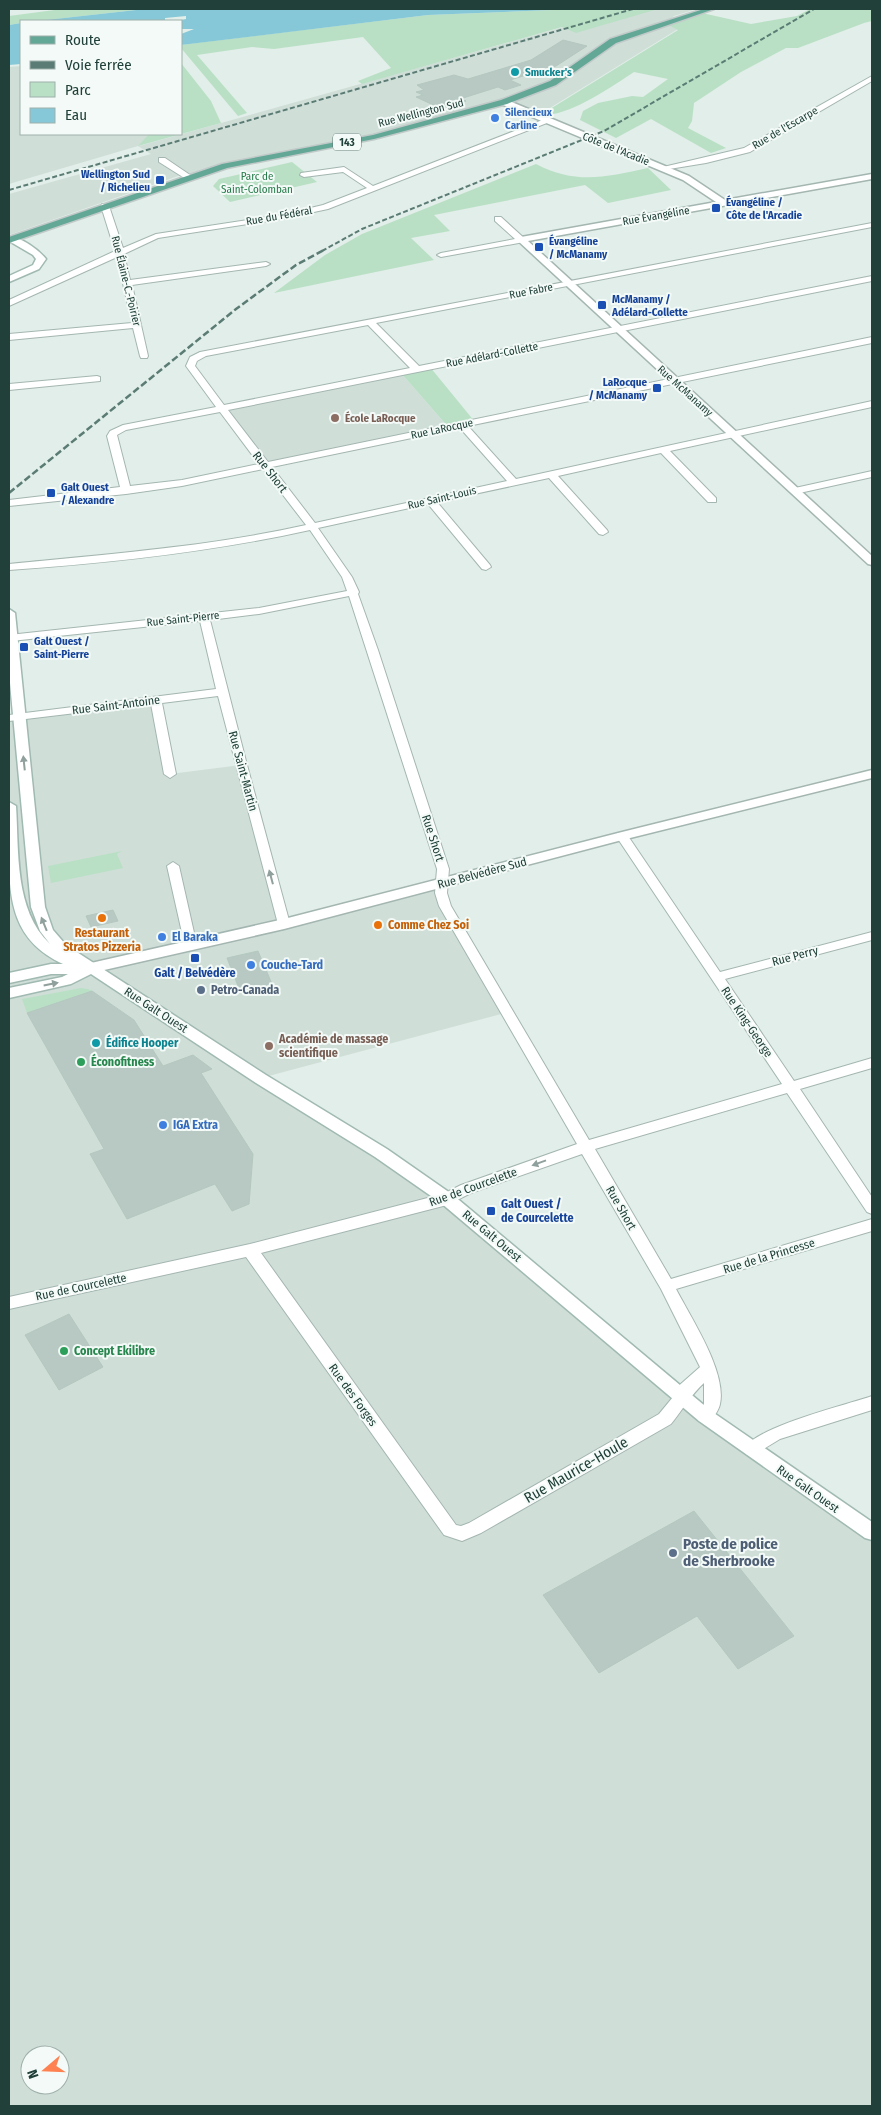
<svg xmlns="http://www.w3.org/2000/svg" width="881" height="2115" font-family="'Fira Sans Condensed',sans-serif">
<rect width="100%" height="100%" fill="#e2eee9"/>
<!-- built -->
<path fill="#d0ded8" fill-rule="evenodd" d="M628 9H697L674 16 666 24 678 29 537 116 504 102 419 126 298 151 189 177 184 174 9 235V194L151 154 138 146 9 184V67L21 66V134H149L139 146Z
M401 373 449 428 265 466 222 409Z
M156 700 170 774 241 765 284 924 441 884V893L505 1013 261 1078 381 1153 680 1395 872 1532V2106H9V718ZM30 2055H60V2085H30Z"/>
<!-- green -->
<path fill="#b9e0c5" d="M62 9H145L37 21H21V23L9 25V16Z
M575 9H658L576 33 562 27 362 84 358 81 391 68 363 37 274 49 252 47 197 55 247 113 238 116 181 48V45L196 43 428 15Z
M810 9H872V21L864 23 798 48H786L741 72 694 103 692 121 688 128 726 148 711 153 651 119 616 138 580 120 583 111 598 103 632 96 643 97 668 79 634 72C614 85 566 119 542 114L678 30 666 24 702 13 751 24 797 16Z
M181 63 211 101 221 123 138 146 149 134H181Z
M292 162 317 182 230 202 213 186 219 179Z
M536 164C576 185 606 177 648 168L671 190 608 203 585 185 434 215 450 231 411 238 434 260 274 293 325 255 362 234Z
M430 367 475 422 449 428 401 373Z
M122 851 117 854 123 868 51 883 48 866Z
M81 988 88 989 92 991 27 1013 22 999Z"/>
<!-- water -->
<path fill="#86c8d7" d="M145 9H575L428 15 181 45V34L194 29H181V21H176L186 19V16L165 18V21H37Z
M21 23V64L9 65V25Z"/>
<!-- building -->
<path fill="#b7c9c2" stroke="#b4c8c0" d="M563 40 587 46 556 66 510 80 521 85 505 90 498 87 460 99 466 101 442 109 416 97 423 95 416 92 424 90 417 85 454 75 468 79 531 60Z
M113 910 118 921 91 927 86 916Z
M258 951 272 984 240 991 227 958Z
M92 991 134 1020 163 1066 193 1055 212 1069 201 1073 253 1154 249 1204 232 1211 215 1184 127 1219 90 1154 104 1149 27 1013Z
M69 1314 103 1367 59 1390 25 1335Z
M694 1511 794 1636 738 1669 697 1616 599 1673 543 1595Z"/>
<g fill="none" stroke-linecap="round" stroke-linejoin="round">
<defs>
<path id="minor" d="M872 76V81L750 152 706 163 663 170 659 168 744 148Z
M545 119 552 121 328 209 281 219 158 238 124 254 130 280 266 262 270 264 266 266 132 285 148 356 147 358H141L140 356 133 328 9 340V334L132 323 117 257 9 306V300L115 251 101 206 102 204 109 206 123 248 156 234 281 215 323 205 367 188 343 172 304 177 300 175 301 173 344 167 373 186Z
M159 158H165L193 177 186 179 159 162Z
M495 217H501L524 238V242L441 257 437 255 441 253 515 239 495 221Z
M872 223V227L376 323 419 366 872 276V281L228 410 268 462 872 337V343L468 426 516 479 872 401V407L670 451 716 498V502H708L661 453 558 476 607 530 608 532 603 535 599 534 549 478 437 502 490 565 491 567 486 570 482 569 428 504 318 528 352 577 359 592 358 594 378 650 449 869 447 893 451 906 589 1140 782 1084 616 836 618 833H626L720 972 872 932V940L725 979 794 1081 872 1058V1068L800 1089 872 1197V1214L867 1212 787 1093 595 1149 671 1279 872 1219V1231L676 1289C691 1318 727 1372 720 1404 719 1410 714 1416 711 1421L705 1423 699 1421 697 1416 704 1404V1383C691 1395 683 1409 671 1424L481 1533 462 1541 444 1535 246 1257 9 1309V1297L250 1244 443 1194 461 1185 577 1144 439 906 435 893 437 869 349 596 259 614 210 620 247 765 290 924 289 927 284 928 278 924 218 696 162 703 176 774 170 778 164 774 151 704 9 721V715L216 689 200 621 11 641H9V635L259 608 347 591 342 577 310 530C211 552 110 563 9 570V564C109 554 208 547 306 525L263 469 182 486 126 494 9 506V500L120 487 107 436 110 431 123 425 216 407 186 366 190 357 200 352ZM368 325 410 368 224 405 195 366 197 361 206 356ZM220 412 259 464 182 480 130 486 117 435 126 430ZM460 428 507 481 315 523 272 467ZM582 1154 661 1289 700 1367 674 1390 672 1395 673 1397 659 1414 469 1523 461 1526 456 1525 261 1253 447 1205 471 1193Z
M97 376 100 377V381L9 390V384Z
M872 471V477L795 494 790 491 795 488Z
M173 862 179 866 197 946 191 950 185 946 167 866Z
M872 1396V1410L780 1439 752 1456 746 1454 744 1449C755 1427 846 1405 872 1396Z"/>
<path id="tertiary" d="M501 100H507L689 176 725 200 872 174V179L528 241 872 556V565L868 564 517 240 521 237 716 202 683 180 501 104Z
M872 770V778L622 840 284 929 91 973 86 971 84 968 86 965 91 963 284 919 622 832Z"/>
<path id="secondary" d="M9 237C21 237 38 249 46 259L39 269 9 282V276L33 265 36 259 33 255 9 241Z
M9 609 15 613 45 907 53 930 66 945 266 1075 387 1149 453 1195 711 1411 872 1522V1540L865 1538 699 1421 441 1203 375 1157 256 1083 91 974 71 984 9 998V988L62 977 68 974H51L9 983V973L51 964H63C13 941 9 901 9 852 9 835 8 818 9 802L16 806C19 851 14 910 50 944L40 931 31 907 9 672Z"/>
<path id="primary" d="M704 9H714L616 43 556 85 507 104 374 139 227 168 9 243V237L222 164 373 135 501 100 550 81 610 39Z"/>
</defs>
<!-- minor casing -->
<use href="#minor" stroke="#a4b6b1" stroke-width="2"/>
<!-- tertiary casing -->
<use href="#tertiary" stroke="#a4b6b1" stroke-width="3"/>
<!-- secondary casing -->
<use href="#secondary" stroke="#a0bab2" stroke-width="3"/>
<!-- primary casing -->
<use href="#primary" stroke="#c1cac8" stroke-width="3"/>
<!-- minor -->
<use href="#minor" fill="#fff" fill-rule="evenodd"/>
<!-- tertiary -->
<use href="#tertiary" fill="#fff" fill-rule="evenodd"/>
<!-- secondary -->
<use href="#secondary" fill="#fff" fill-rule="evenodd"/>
<!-- primary -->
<use href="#primary" fill="#63a797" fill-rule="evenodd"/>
<!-- rail-far1 -->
<path stroke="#5b7c74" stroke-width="2" stroke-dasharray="5 2.5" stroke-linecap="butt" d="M9 190 633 9
M322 251 362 229 604 131 814 9"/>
<!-- rail -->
<path stroke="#5b7c74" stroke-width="2.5" stroke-dasharray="7 3" stroke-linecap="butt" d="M9 493 236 309 296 265 324 250"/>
</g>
<!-- one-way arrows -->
<defs><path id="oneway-solid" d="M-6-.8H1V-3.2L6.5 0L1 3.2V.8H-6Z" transform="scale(1.25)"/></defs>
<g fill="#90a09c">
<use href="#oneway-solid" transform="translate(24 763) rotate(-96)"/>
<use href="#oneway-solid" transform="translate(271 877) rotate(-105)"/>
<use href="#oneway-solid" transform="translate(44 924) rotate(-112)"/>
<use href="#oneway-solid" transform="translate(51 984) rotate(-11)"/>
<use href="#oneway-solid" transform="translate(539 1163) rotate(160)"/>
</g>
<!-- markers -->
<g fill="#0f9aa8" stroke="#f3faf7" stroke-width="2">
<circle cx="515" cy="72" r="5"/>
<circle cx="96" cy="1043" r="5"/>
</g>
<g fill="#3f7fe0" stroke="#f3faf7" stroke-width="2">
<circle cx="495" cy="118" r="5"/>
<circle cx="162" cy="937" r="5"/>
<circle cx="251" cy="965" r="5"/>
<circle cx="163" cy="1125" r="5"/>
</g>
<g fill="#1a4fb4" stroke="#f3faf7" stroke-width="2">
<rect x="155" y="175" width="10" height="10" rx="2.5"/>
<rect x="711" y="203" width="10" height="10" rx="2.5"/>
<rect x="534" y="242" width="10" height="10" rx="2.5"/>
<rect x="597" y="300" width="10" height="10" rx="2.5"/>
<rect x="652" y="383" width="10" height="10" rx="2.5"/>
<rect x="46" y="488" width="10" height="10" rx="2.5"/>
<rect x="19" y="642" width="10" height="10" rx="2.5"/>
<rect x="190" y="953" width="10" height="10" rx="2.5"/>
<rect x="486" y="1206" width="10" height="10" rx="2.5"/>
</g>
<g fill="#8d6e63" stroke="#f3faf7" stroke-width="2">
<circle cx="335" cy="418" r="5"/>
<circle cx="269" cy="1046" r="5"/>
</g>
<g fill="#e8710a" stroke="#f3faf7" stroke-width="2">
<circle cx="102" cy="918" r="5"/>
<circle cx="378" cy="925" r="5"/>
</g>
<g fill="#5c6f8a" stroke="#f3faf7" stroke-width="2">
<circle cx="201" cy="990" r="5"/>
<circle cx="673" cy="1553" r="5"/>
</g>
<g fill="#2e9e5b" stroke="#f3faf7" stroke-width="2">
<circle cx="81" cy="1062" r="5"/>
<circle cx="64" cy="1351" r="5"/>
</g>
<g text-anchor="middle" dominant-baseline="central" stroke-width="4" stroke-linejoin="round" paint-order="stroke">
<!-- far-culture labels -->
<g font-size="11" font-weight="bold" fill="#0d838f" stroke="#f3faf7" text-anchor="start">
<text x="525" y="72">Smucker's</text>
</g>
<!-- far-shop labels -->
<g font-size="11" font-weight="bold" fill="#366cbe" stroke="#f3faf7" text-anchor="start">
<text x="505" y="112">Silencieux<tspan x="505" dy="13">Carline</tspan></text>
</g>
<!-- far-street labels -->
<g font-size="11" fill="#204039" stroke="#f3faf7">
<text transform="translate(421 113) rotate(-14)">Rue Wellington Sud</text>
<text transform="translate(785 128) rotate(-30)">Rue de l'Escarpe</text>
<text transform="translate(616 149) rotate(22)">Côte de l'Acadie</text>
<text transform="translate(279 216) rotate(-10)">Rue du Fédéral</text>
<text transform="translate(656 216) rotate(-10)">Rue Évangéline</text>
<text transform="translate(126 281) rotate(76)">Rue Élaine-C.-Poirier</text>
<text transform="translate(531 291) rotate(-11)">Rue Fabre</text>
<text transform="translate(492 355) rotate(-11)">Rue Adélard-Collette</text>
<text transform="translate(685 391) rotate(42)">Rue McManamy</text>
<text transform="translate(442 429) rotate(-12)">Rue LaRocque</text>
<text transform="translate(442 498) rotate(-13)">Rue Saint-Louis</text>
<text transform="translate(183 619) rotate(-6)">Rue Saint-Pierre</text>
</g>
<!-- shield labels -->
<rect fill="#f3faf7" stroke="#5f7872" stroke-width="1" x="333" y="133.5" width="28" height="17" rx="4"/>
<g font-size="11" font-weight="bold" fill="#204039">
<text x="347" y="142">143</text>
</g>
<!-- far-transit labels -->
<g font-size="11" font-weight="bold" fill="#164399" stroke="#f3faf7" text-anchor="start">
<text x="150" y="174" text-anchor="end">Wellington Sud<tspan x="150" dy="13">/ Richelieu</tspan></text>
<text x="726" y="202">Évangéline /<tspan x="726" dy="13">Côte de l'Arcadie</tspan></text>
<text x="549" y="241">Évangéline<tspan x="549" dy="13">/ McManamy</tspan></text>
<text x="612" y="299">McManamy /<tspan x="612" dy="13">Adélard-Collette</tspan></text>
<text x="647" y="382" text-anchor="end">LaRocque<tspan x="647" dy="13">/ McManamy</tspan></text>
<text x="61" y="487">Galt Ouest<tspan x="61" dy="13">/ Alexandre</tspan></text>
<text x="34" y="641">Galt Ouest /<tspan x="34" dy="13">Saint-Pierre</tspan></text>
</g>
<!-- far-park labels -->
<g font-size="11" fill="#277b4a" stroke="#f3faf7">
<text x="257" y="176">Parc de<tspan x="257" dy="13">Saint-Colomban</tspan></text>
</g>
<!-- far-education labels -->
<g font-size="11" font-weight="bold" fill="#785e54" stroke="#f3faf7" text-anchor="start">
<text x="345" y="418">École LaRocque</text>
</g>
<!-- street labels -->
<g font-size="12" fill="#204039" stroke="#f3faf7">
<text transform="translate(270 472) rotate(52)">Rue Short</text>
<text transform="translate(116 705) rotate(-7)">Rue Saint-Antoine</text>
<text transform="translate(243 771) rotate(75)">Rue Saint-Martin</text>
<text transform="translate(433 838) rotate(72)">Rue Short</text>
<text transform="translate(482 873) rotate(-15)">Rue Belvédère Sud</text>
<text transform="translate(795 956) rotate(-15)">Rue Perry</text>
<text transform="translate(156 1010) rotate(33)">Rue Galt Ouest</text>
<text transform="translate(747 1022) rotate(56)">Rue King-George</text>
<text transform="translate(473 1187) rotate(-20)">Rue de Courcelette</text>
<text transform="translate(621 1208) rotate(60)">Rue Short</text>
<text transform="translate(492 1236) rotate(40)">Rue Galt Ouest</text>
<text transform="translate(769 1256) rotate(-17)">Rue de la Princesse</text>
<text transform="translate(81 1287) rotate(-12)">Rue de Courcelette</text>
<text transform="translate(353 1395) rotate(54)">Rue des Forges</text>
<text transform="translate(808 1489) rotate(35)">Rue Galt Ouest</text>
</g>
<!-- food labels -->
<g font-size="12" font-weight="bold" fill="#c56008" stroke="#f3faf7" text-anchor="start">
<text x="388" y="925">Comme Chez Soi</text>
<text x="102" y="933" text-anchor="middle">Restaurant<tspan x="102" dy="14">Stratos Pizzeria</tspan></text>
</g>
<!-- shop labels -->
<g font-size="12" font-weight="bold" fill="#366cbe" stroke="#f3faf7" text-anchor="start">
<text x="172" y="937">El Baraka</text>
<text x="261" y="965">Couche-Tard</text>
<text x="173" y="1125">IGA Extra</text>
</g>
<!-- transit labels -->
<g font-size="12" font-weight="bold" fill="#164399" stroke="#f3faf7">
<text x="195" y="973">Galt / Belvédère</text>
<text x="501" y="1204" text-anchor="start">Galt Ouest /<tspan x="501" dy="14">de Courcelette</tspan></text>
</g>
<!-- service labels -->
<g font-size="12" font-weight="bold" fill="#4e5e75" stroke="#f3faf7" text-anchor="start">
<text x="211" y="990">Petro-Canada</text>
</g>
<!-- education labels -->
<g font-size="12" font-weight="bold" fill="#785e54" stroke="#f3faf7" text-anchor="start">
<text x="279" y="1039">Académie de massage<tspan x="279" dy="14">scientifique</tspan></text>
</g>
<!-- culture labels -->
<g font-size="12" font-weight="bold" fill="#0d838f" stroke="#f3faf7" text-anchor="start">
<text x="106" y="1043">Édifice Hooper</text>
</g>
<!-- leisure labels -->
<g font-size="12" font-weight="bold" fill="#27864d" stroke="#f3faf7" text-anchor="start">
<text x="91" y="1062">Éconofitness</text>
<text x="74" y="1351">Concept Ekilibre</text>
</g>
<!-- near-street labels -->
<g font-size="15" fill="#204039" stroke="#f3faf7">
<text transform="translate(576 1470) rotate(-30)">Rue Maurice-Houle</text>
</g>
<!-- near-service labels -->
<g font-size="15" font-weight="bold" fill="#4e5e75" stroke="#f3faf7" text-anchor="start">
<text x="683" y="1544">Poste de police<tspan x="683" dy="17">de Sherbrooke</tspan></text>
</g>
</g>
<!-- border -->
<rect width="881" height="2115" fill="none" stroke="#204039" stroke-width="20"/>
<!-- legend -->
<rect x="20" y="20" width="162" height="115" fill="#f3faf7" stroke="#9fb0ab"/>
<rect x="30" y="36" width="25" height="8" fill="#63a797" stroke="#9fb0ab"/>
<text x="65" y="45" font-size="15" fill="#204039">Route</text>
<rect x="30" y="61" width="25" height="8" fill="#5b7c74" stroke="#9fb0ab"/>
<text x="65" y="70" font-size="15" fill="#204039">Voie ferrée</text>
<rect x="30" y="82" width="25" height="15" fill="#b9e0c5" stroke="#9fb0ab"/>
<text x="65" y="95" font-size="15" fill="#204039">Parc</text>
<rect x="30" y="108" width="25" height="15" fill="#86c8d7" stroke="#9fb0ab"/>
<text x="65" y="120" font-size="15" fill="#204039">Eau</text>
<!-- north arrow -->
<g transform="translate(45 2070) rotate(251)"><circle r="24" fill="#f3faf7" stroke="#9fb0ab"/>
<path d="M0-4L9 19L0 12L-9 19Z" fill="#fd8151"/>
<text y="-8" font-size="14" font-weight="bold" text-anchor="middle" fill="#204039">N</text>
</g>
</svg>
